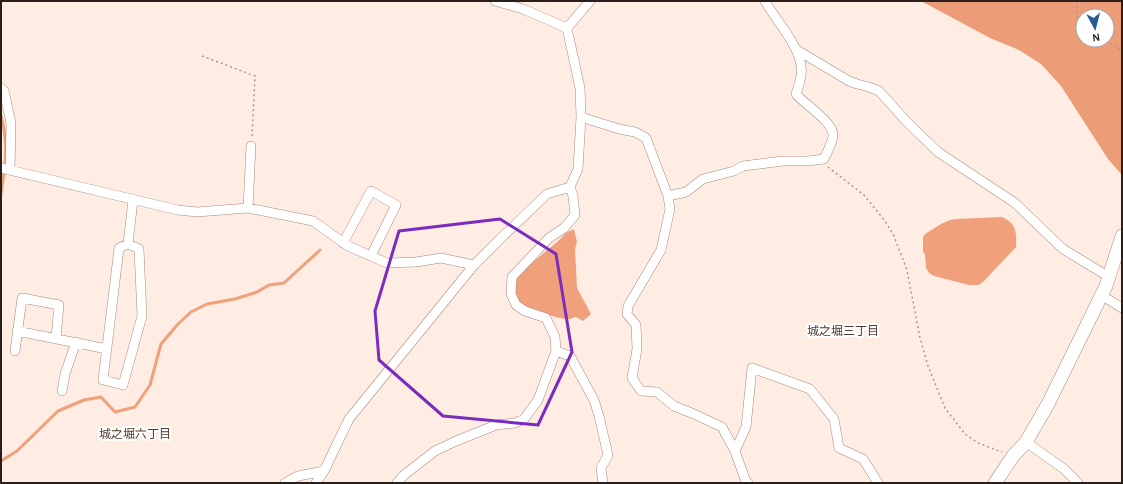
<svg xmlns="http://www.w3.org/2000/svg" width="1123" height="484" font-family="'Alegreya Sans','Noto Sans JP',sans-serif">
<rect width="100%" height="100%" fill="#ffece3"/>
<!-- forest -->
<path fill="#ec9c77" fill-rule="evenodd" d="M921 1H1122V175L1108 159 1061 86 1041 64 1019 50 990 38ZM1083 16H1107V40H1083Z"/>
<!-- water -->
<path fill="#f0a07b" d="M1002 217C1016 223 1017 232 1016 247L982 283 978 285H969L934 276 929 273 926 268 925 254 923 252V237L925 234 941 224 950 220 956 219Z
M574 229 577 242 575 249 577 288 591 314 583 321 576 317C575 317 570 319 570 319 559 320 516 306 514 295 513 289 516 281 516 276L557 242 567 232 572 230Z"/>
<g fill="none" stroke-linecap="round" stroke-linejoin="round">
<!-- stream -->
<path stroke="#f0a07b" stroke-width="3" d="M1 116C9 144 5 167 1 194
M1 461 17 451 58 411 84 400 101 397 115 412 135 407 150 385 161 344 178 324 191 312 207 304 235 299 257 292 269 285 284 283 320 250"/>
<defs>
<path id="street" d="M495 1 523 9 567 28
M797 50 849 81 857 84 869 87 879 91 908 123 938 152 1015 203 1063 249 1109 277
M1 88 4 91 11 123 10 170
M581 117 619 129 635 132 646 138 668 196 670 209 661 250 628 306 627 314 636 325 637 349 632 378 641 391 657 392 674 406 694 414 722 427 735 451 746 482 748 483
M1 168 178 210 197 212 248 208 313 221 348 246 387 263 416 262 441 258 474 265
M668 196 686 192 703 179 734 171 743 166 783 161H808L824 159C827 152 832 144 833 136 834 122 805 105 796 94 798 88 800 82 801 76 805 50 777 23 765 1
M248 208 251 146
M343 243 371 191 396 205 371 256
M128 244 119 248 103 380 123 385 142 316 139 249 128 244 133 200
M1101 295 1122 308
M17 331 107 349
M15 351 22 298 59 305 56 338
M556 351 570 356 594 400 599 416 608 455 601 468 603 483
M62 391 65 374 76 342
M1026 442 1064 469 1078 483
M735 451 746 427 752 368 810 389 834 419 839 448 863 459 878 483
M285 483 298 476 324 471
M316 483 324 471 349 419 474 265 501 238 547 194 570 187 578 169 581 117 580 88 567 28 590 1
M397 483 404 475 435 451 456 441 496 425 515 423 524 419 538 400 556 351 555 337 546 318 525 311 516 305 511 294 512 277 549 238 564 228 575 215 573 196 570 187"/>
<path id="secondary" d="M995 483 1013 456 1026 442 1048 404 1106 286 1122 236"/>
</defs>
<!-- street casing -->
<use href="#street" stroke="#a68a7d" stroke-width="10"/>
<!-- secondary casing -->
<use href="#secondary" stroke="#a68a7d" stroke-width="14"/>
<!-- path -->
<path stroke="#a89891" stroke-width="1.5" stroke-dasharray="2 3" stroke-linecap="butt" d="M1077 1V16L1083 23
M1106 40 1122 51
M202 56 255 76 252 137
M828 167 864 195 885 221 894 236 907 270 920 338 928 366 945 408 965 434 978 443 1002 452"/>
<!-- street -->
<use href="#street" stroke="#fff" stroke-width="9"/>
<!-- secondary -->
<use href="#secondary" stroke="#fff" stroke-width="13"/>
</g>
<!-- marked area -->
<path fill="none" stroke="#7b2cbf" stroke-width="3" stroke-linejoin="round" d="M500 219 556 254 572 352 538 425 443 416 379 360 375 311 399 231Z"/>
<g text-anchor="middle" dominant-baseline="central" stroke-width="4" stroke-linejoin="round" paint-order="stroke">
<!-- neighbourhood labels -->
<g font-size="12" fill="#50382d" stroke="#fff">
<text x="843" y="331">城之堀三丁目</text>
<text x="135" y="434">城之堀六丁目</text>
</g>
</g>
<!-- border -->
<rect width="1123" height="484" fill="none" stroke="#2a1f1a" stroke-width="4"/>
<!-- north arrow -->
<g transform="translate(1095 28) rotate(173)"><circle r="19" fill="#ffffff" stroke="#aaa5a3"/>
<path d="M0-3L7 15L0 10L-7 15Z" fill="#265b93"/>
<text y="-6" font-size="11" font-weight="bold" text-anchor="middle" fill="#2a1f1a">N</text>
</g>
</svg>
